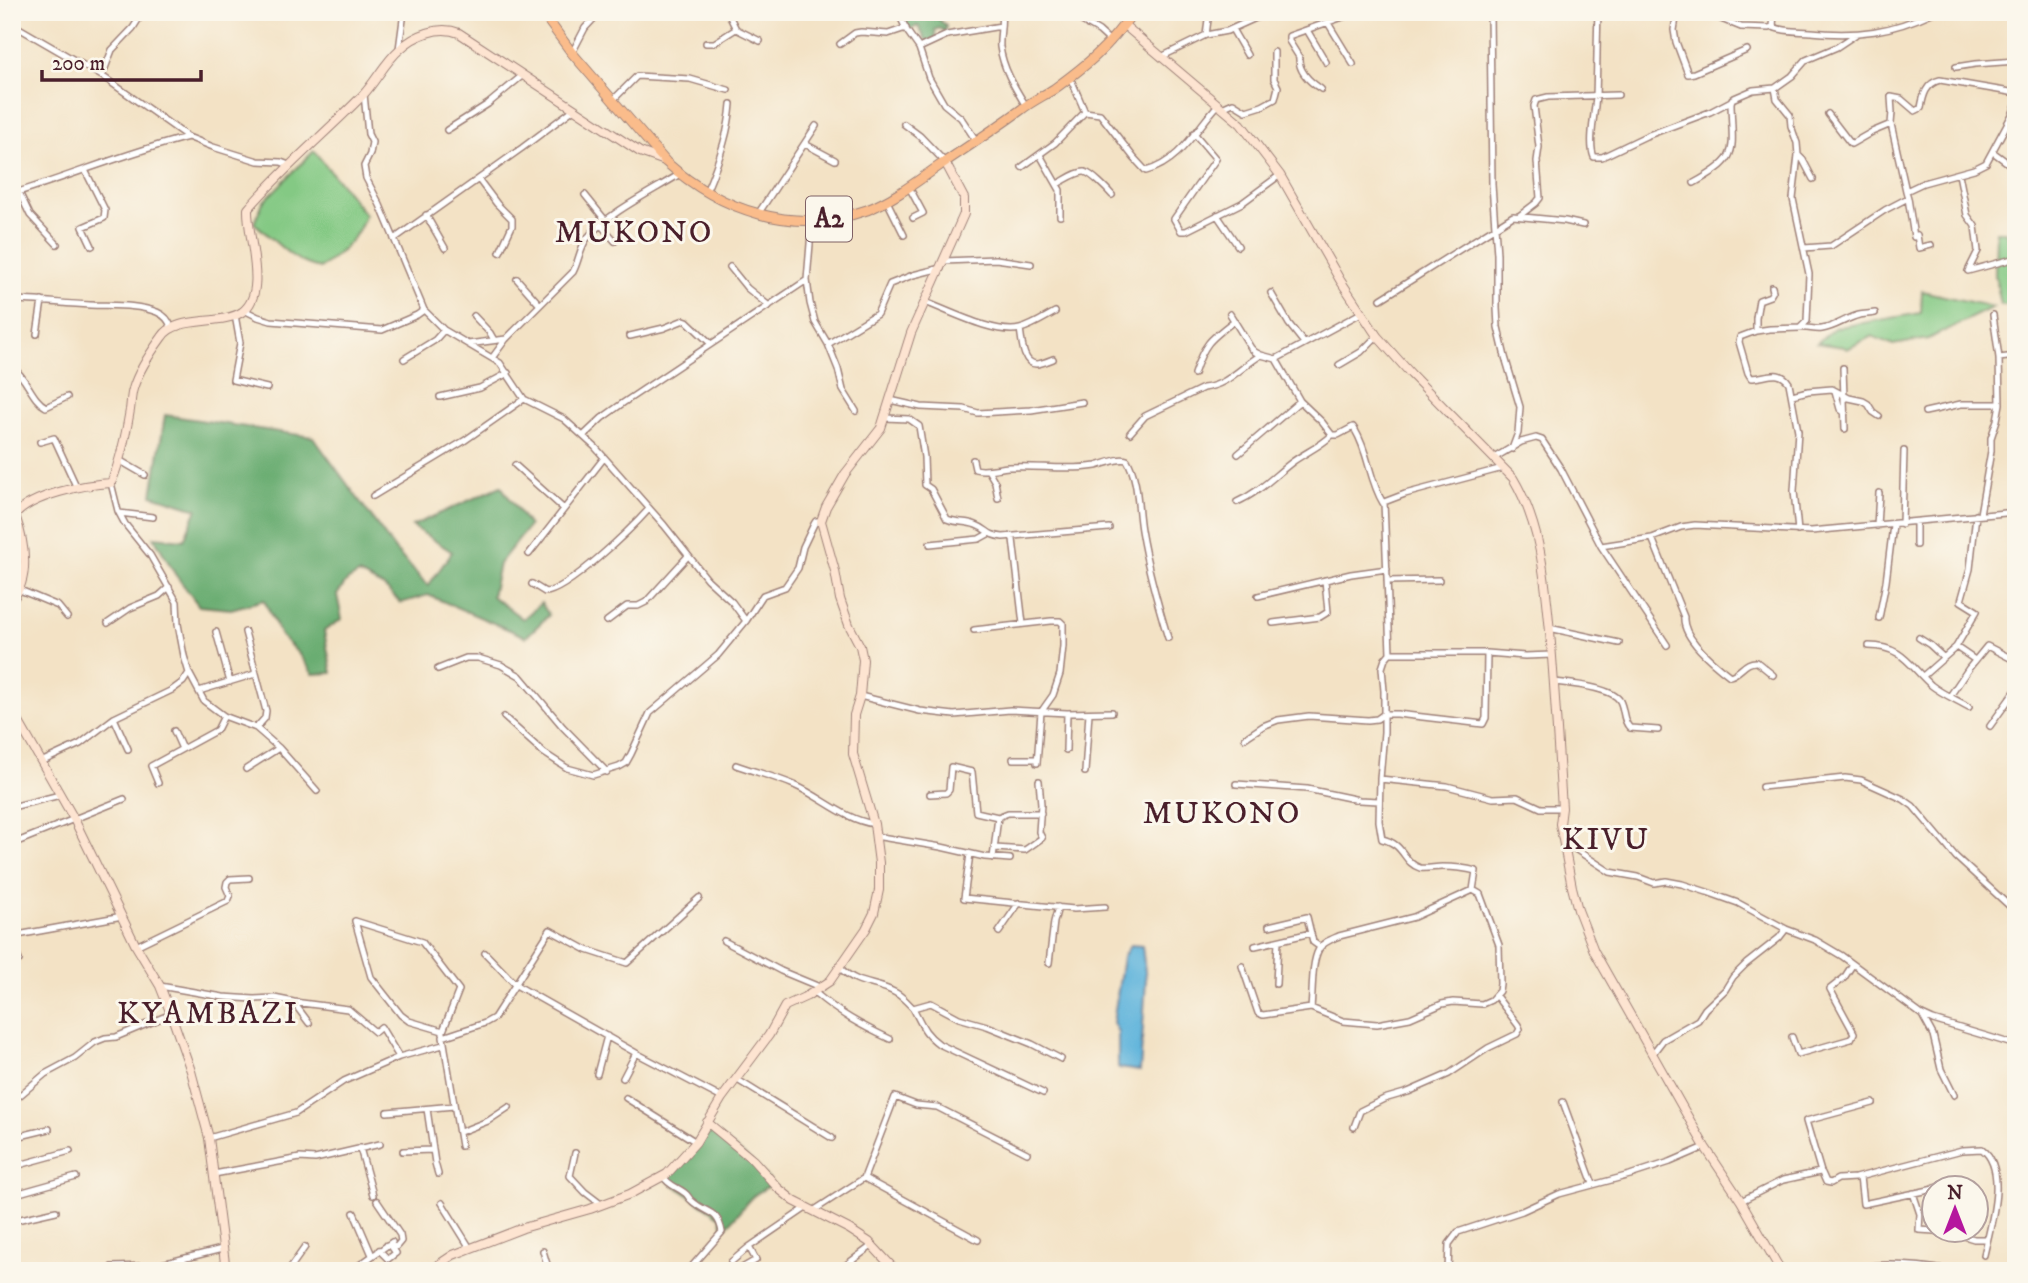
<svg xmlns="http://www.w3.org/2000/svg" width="2028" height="1283" font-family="'IM FELL DW Pica',serif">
<rect width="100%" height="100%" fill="#fbf7ec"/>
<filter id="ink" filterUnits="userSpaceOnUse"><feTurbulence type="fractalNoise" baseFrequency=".0143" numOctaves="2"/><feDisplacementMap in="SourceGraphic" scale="14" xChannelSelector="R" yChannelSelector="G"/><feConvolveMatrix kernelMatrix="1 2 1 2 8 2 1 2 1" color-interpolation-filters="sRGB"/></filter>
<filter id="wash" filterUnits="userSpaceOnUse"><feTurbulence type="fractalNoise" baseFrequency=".00686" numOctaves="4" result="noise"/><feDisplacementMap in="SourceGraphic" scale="28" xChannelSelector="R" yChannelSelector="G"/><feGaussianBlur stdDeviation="1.57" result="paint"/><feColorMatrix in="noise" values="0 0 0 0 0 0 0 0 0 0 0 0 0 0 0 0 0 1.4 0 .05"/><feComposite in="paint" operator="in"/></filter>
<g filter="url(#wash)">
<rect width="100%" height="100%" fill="#f3e2c5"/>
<!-- green -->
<path fill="#84c984" stroke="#677458" stroke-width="2" d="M314 151 365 214C361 236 337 256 320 268 292 263 274 239 254 223L263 202Z
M1996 232H2005L2012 244H2016V305H2001L1995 275Z
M1922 291 1993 307 1928 339 1893 345 1872 336 1847 349 1844 347 1817 343 1834 328 1921 313Z"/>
<!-- forest -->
<path fill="#6bad72" stroke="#5a664e" stroke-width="2" d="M901 12H936L940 21 946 25 945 32 940 28 935 30 936 38 927 42 918 26 909 30Z
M165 415 313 437 396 551 428 586 452 552 412 526 501 486 529 526 499 564 492 596 523 619 541 603 549 615 526 637 428 595 401 603 384 587 359 574 347 581 337 595 342 619 324 631 332 673 313 674 298 653 281 636 264 600 231 609 199 606 175 574 154 537 184 540 197 509 152 495Z
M709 1129 750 1160 770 1181V1185C764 1190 757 1192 751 1198 741 1208 735 1220 723 1229L721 1217 669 1182 668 1178 706 1130Z"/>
<!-- water -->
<path fill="#5fb4db" stroke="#546a83" stroke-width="2" d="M1130 945 1142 946 1146 980 1140 1071 1118 1068V1032L1113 1023 1123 957Z"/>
</g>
<g filter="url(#ink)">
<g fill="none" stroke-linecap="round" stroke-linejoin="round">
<defs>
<path id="street" d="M143 12 133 28 112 50 102 76 188 137 213 147 258 161 281 162 289 165
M724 12 728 13 736 29 760 41
M898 12 907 31 919 48 947 35 1001 26
M1001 12C1003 24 999 36 1000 47 1003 69 1015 88 1026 106
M1072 12 1077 18 1099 31 1111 42
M1490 12 1492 185 1497 254V308L1498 327 1505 357 1520 407 1518 433 1512 449
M1598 12C1597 40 1597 68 1596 96 1595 112 1588 144 1594 157H1602L1646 136 1710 112 1731 101
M1677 12 1674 30 1676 42 1688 74 1694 73 1747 50
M1704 12 1741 27 1769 28 1773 27C1785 32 1798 31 1811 32 1856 37 1892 32 1934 12
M2009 12 2016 53
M843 14H848L847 12
M1328 23 1353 64
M12 24 102 76
M1088 25 1089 12
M1773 27 1774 12
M1232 29 1247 55
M1307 30 1326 62
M1206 35 1209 12
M706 43H714L736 29
M840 44 855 33 861 32 888 34 906 28
M919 48 929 78 944 104 961 118 977 142
M399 49 404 12
M572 53 585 28 600 12
M1161 57 1206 35 1227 31 1269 12
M1956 67 1975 64 2016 61
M1070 77 1085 112 1100 114 1134 158 1146 171C1180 162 1196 129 1218 105
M1775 88 1777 99 1790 115 1791 126 1797 143 1798 155 1793 199 1809 274 1807 321 1800 328 1770 329 1756 331 1740 337 1739 342 1748 373 1751 378C1766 378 1780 368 1789 383L1798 431 1794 491 1798 531
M1321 89C1310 82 1298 72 1299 57L1289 41V36L1357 12
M364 94 368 134 372 142 370 154 364 166 366 178 380 205 424 310
M613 100 637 76 690 79 728 90
M1222 108 1233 103 1246 111 1262 106 1275 99 1278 87 1274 79V52
M1828 114 1851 144 1872 132 1891 124
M904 124 920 136 945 162
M447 130 488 104 523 75
M1194 133 1216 159 1174 219 1181 231H1186L1242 203 1280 175
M805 144 835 160
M1993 152 2016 169
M1040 155 1060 190V216
M1798 155 1803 160 1813 179
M1022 167 1055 143 1085 112
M85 170 105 210 104 218 83 227 92 246
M1959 174 1967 215 1975 226 1978 251 1968 271 2016 258
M479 180 497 204 512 219V226L500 252
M1694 183C1741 157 1732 153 1731 103L1732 99 1753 90 1775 88 1792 76 1806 60 1837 47 1855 35
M1057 184C1064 181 1077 171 1085 172 1092 174 1107 189 1112 195
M909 187 923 213 913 218
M1906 191 1891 124 1892 112 1891 97 1901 99 1915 111 1921 108C1923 96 1926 83 1940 80L2016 93
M19 192 30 215 57 244
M706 192C718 164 729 134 731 104
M12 194C71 176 128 152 188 137
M585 195 606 221
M1908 198 1914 237 1917 235 1919 248 1931 245
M887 201 904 235
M758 214 816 126
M426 215 445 248
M1217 215 1238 246
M1519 216 1536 203 1540 198 1537 161 1539 147 1534 106 1536 100 1548 97 1618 95
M601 225 615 241
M394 239 522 148 574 109
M1804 248 1831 246 1885 210 1908 198 1906 191 1923 183 1974 169 1986 163 2013 113 2016 104
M944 261 996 259 1031 264
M730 267 747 288 769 306
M517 279 540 305
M807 280 810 303 815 322 828 344 838 369 843 390 856 411
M1271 293 1289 324 1304 343
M1381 299 1513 216 1565 221 1583 225
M12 300C38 300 64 304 90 305 112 306 136 304 157 312 164 315 169 320 171 327
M925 302C949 311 995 335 1020 329 1032 326 1044 318 1055 312
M244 310 258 317 271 321 382 330 417 315 424 310 444 330 500 363 524 399 564 419 595 447 664 525 707 579 732 602 746 621
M1230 314 1251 348 1255 352 1261 355
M235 315 240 343 233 380 267 388
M474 316 490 333 494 340
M1800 328C1808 327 1814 330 1822 329 1836 327 1846 318 1859 315 1864 314 1870 314 1875 313
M1020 329C1022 339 1022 364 1036 364 1041 364 1048 361 1053 359
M1756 331V318L1759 300 1770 296 1773 291 1772 287
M37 334 42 301
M630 336 664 328 684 320 687 321 710 343
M468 344 506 339
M828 344 877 314 890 284 913 275 941 268
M492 358 506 339 573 272C579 261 580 246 588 237 608 213 653 191 680 174
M1999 358 2016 356
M404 359 435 340 444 330
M1339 365 1361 352 1377 336
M12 367C27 377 31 399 46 407L67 397
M1843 368 1845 429
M1194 374C1204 344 1209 340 1234 321
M1835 391 1840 409 1845 413
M1792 395 1808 391 1832 389 1849 398 1863 401 1868 404 1873 412 1879 416
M440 397 480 388 508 373
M890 400 921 407 964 409 978 413 1031 410 1082 402
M1925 412 1961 404H2000
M885 418 909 419 919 426 924 457 925 485 931 489 947 519C956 523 967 521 976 525 989 530 986 535 1003 537L1109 528
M1130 433 1145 416 1203 388C1227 386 1242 366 1261 355L1276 359 1361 313
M1332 435H1338L1353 427 1355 430C1369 453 1369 480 1383 503
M583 436 602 418 623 403 807 280 812 220
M40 442 54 438 77 488
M1238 454 1300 401
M1494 458 1521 442 1536 438 1542 440 1561 469 1601 546 1652 538 1681 527 1695 525 1811 531 2016 512
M119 460 145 475
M973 460 975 469C985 472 997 468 1008 467 1037 465 1067 471 1096 466 1106 464 1118 457 1127 460 1139 481 1137 506 1141 530 1147 566 1157 602 1168 638
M515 465 564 509
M988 470 995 482 998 498
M111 483 118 511 125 524 150 555 177 602 178 624 184 656 189 673 204 701 224 716 256 728 279 748 317 791
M373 496 464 441 524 399
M1237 502C1258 493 1273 477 1291 463 1304 453 1320 447 1332 435L1322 422 1300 401 1276 359
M119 513 153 517
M1980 514 1991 451V438L1997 420 2000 404 1999 358 1993 315
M1916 522V545
M1902 524 1904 451
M1877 526 1879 493
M1011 536 1013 539 1023 624
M1652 538 1684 617C1682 638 1713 663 1730 676 1741 673 1745 661 1757 662L1773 675
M930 544 979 539 988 534
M1601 546 1667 645
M529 554 604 458
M1387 581 1439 580
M532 584 545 592C566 592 633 527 649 509
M20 590 58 606 67 617
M1258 596 1351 574 1387 569
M1879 618 1886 582 1893 525
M607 621 627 606H638L646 602 688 556
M108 623 130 608 159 596 169 587
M1273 623 1320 617 1328 612 1325 580
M1549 628 1619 643
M974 630 1051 621H1060L1063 624V646L1060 674 1053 695 1041 712 1037 763
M216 632 230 682
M245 632 266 711 265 718 256 728
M1919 638 1930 645 1943 657
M1869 646C1902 646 1909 665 1931 685 1942 694 1957 700 1969 707
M1956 647 1975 660
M1390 653 1384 502 1405 494 1503 468
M438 669 466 658H478L501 665 520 676 563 727 607 772
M1923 676 1956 647 1977 611 1961 601 1970 569 1976 515
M1554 682C1569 684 1612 687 1620 701 1625 711 1622 720 1630 728L1658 730
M199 691 255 674
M860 696 920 711 954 715 1010 710 1067 713 1112 712
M1950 696 1969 668 1987 646 2016 661
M504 717 544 753 567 768 593 775 619 767 626 763 631 754 650 713 718 655 746 621 763 595 785 587 798 568 803 547 814 524 816 521H821
M114 718 128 749
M1990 726 2016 690
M174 731 182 749
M1245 738 1263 726 1278 720 1309 716 1368 720 1377 719 1384 714H1397L1483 724 1486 718 1487 653
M1066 750 1067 713
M1013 759H1037
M41 762 80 744 114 718 172 690 183 682 189 673
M736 765C755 772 776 777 794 785 822 797 843 819 874 824
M246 769 279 748
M1085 772 1089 713
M1380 779 1384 732V691L1382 668 1385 659 1390 653H1487L1525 656 1552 655
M158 783 151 766 217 730 224 716
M1236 784 1307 789 1359 800 1379 801
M1762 787 1845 778 1861 780 1903 799 1913 806 1956 857 2016 912
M930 794 946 793 949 790 951 767 972 772 976 812 998 817 993 858
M12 807 60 795
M998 817 1008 813H1041
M1563 829 1575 849 1610 872 1638 877 1654 883 1666 881 1682 884 1707 892 1738 903 1786 929 1815 940 1842 956 1922 1015 1933 1020 2016 1045
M875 836 941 847 985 857 1010 859
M12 844 124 799
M995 848 1025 850 1042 838 1039 832 1041 804 1039 781
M970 854 964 898 1074 909 1105 907
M355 921 422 942 459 990 443 1031
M355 921 371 977 401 1015 409 1021 443 1031V1034
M1269 926 1307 917 1313 942 1320 947
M999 932 1019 903
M12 936 117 917 120 913
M724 941 781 971 822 988
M12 943 19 960
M136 946 228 901 230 896 226 887 227 882 230 879 249 878
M1255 946 1311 933
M485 953 516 985 636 1053 722 1098
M1049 963 1054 922 1058 907
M1242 966 1258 1013 1263 1015 1311 1008 1343 1021 1377 1024 1410 1018 1442 1004 1453 1002 1482 1004 1491 1000 1499 991 1500 984 1499 945 1480 894 1473 890 1476 871C1465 868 1453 867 1442 867 1435 867 1427 869 1420 868 1403 863 1405 844 1382 839L1379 821 1380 779 1447 786 1493 798 1517 797 1541 808H1562
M840 968C860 987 875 981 896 993 903 997 908 1003 913 1008L931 1003 959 1018 987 1026 1032 1044 1061 1059
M1276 984 1278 941
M160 986 223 997 254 999 274 998 294 1002 348 1009 375 1032 381 1027 399 1057
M814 992C840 1014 860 1025 890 1039
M294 1003 309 1023
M12 1005H14
M913 1008C922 1025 924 1033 939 1044L1043 1093
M1311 1008C1313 991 1311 963 1319 949 1323 942 1332 939 1339 936L1414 917 1473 890
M1922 1015 1933 1035 1941 1069 1954 1095
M1792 1037 1798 1054 1851 1039 1854 1033 1830 989 1844 978 1853 964
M1653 1053 1663 1040 1698 1020 1705 1009 1725 990 1733 977 1746 964 1779 938 1786 929
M597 1074 607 1036
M623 1078 636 1053
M736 1079 832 1138
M626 1098 696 1142
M12 1102 45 1074 75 1058 95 1042 105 1038 116 1037 171 1014
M1563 1102 1593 1184
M427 1109 435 1163 438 1174
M387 1112 454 1106
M1354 1127 1360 1111 1384 1099 1408 1092 1449 1074 1488 1048 1517 1034 1520 1029 1518 1025 1496 996
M460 1132 488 1121 509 1107
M12 1138 49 1129
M209 1138 296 1113 344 1081 399 1057 443 1045
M461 1146 443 1037 485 1023 494 1018 550 930 587 950 627 963 699 898
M360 1148 373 1195
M403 1151 433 1150
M575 1153 570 1176 585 1192 602 1205
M12 1167 70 1151
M1821 1172 1806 1121 1873 1103
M214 1174 300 1158 315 1159 380 1144
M663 1176C669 1186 676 1186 685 1193 688 1195 689 1199 692 1201 706 1214 718 1209 722 1232L688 1271
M1860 1177 1863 1204 1934 1189
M864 1178 895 1097 916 1105 937 1107 1027 1153
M1935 1188 1950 1184
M1913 1193 1920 1214 1919 1230 1951 1232 1974 1239H1987
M12 1195 76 1177
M377 1201 400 1235 401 1241 396 1247 387 1245 391 1246 396 1253 388 1259 379 1250
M1741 1201 1783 1180 1820 1172 1822 1173 1826 1182 1831 1183 1838 1179 1855 1178 1962 1150 1982 1149C2009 1169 1990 1227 1984 1255
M442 1203 470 1248
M813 1211 864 1178 978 1240
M354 1213 372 1255
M12 1221 56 1211
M543 1251 549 1271
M731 1262 749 1247 806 1208
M112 1267 154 1266 222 1249
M288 1271 305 1247
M351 1271 392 1242
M737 1271 756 1260 749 1247
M838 1271 873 1245
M1448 1271 1449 1244 1458 1232 1522 1211 1559 1194 1630 1175 1670 1162 1705 1147
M1843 1271C1877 1261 1918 1265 1951 1271"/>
<path id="secondary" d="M1124 25 1241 124 1280 175 1340 280 1377 336 1411 374 1513 478C1541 525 1545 578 1550 632 1555 690 1558 749 1562 808L1560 824 1572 887 1578 910 1594 951 1705 1147 1741 1201 1781 1271
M12 600C31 577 24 541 15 515 32 495 85 484 111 483 121 460 126 434 130 410 131 403 131 395 133 389 138 371 151 352 162 337 176 315 221 326 242 312 269 293 247 237 248 209 283 168 325 134 363 95 376 81 385 62 400 49 415 35 439 25 459 33L640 152 665 161
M12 710 74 819 136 946 160 986 171 1014 191 1071 209 1138 226 1271
M707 1122 753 1160 778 1188 794 1201 849 1229 869 1242 896 1271
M429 1271 453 1255 523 1228 590 1209 630 1194 667 1174 696 1142 722 1098 769 1035 785 1006 807 996 830 981 866 929 874 913 879 890V863L874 824 853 754 854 715 860 696 863 660 860 646 849 625 840 599 835 571 821 521 826 507 845 474 881 428 911 333 964 214V198L945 162"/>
<path id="primary" d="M542 12 572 53 666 162C721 211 794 236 867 210 893 200 916 182 939 166 967 147 995 129 1022 109 1032 101 1043 96 1054 89 1087 65 1109 47 1133 12"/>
</defs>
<!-- street casing -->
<use href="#street" stroke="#9e8078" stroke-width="8"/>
<!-- secondary casing -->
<use href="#secondary" stroke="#9e8078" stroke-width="10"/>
<!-- primary casing -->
<use href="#primary" stroke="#9e8078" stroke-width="11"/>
<!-- street -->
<use href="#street" stroke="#fff" stroke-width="5"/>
<!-- secondary -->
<use href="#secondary" stroke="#fde4d1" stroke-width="8"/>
<!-- primary -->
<use href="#primary" stroke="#fabc8b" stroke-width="9"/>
</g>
</g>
<g text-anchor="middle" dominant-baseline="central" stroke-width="6" stroke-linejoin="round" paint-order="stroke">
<!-- shield labels -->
<rect fill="#fbf7ec" stroke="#7f6065" stroke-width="2" x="806" y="196.5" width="46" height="45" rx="5"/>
<g font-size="26" font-weight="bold" fill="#4a1f2b">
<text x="829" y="219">A2</text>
</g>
<!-- quarter labels -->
<g font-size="32" letter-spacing="2" fill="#4a1f2b" stroke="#fbf7ec">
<text x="634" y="233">MUKONO</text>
<text x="1222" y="814">MUKONO</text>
<text x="1606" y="840">KIVU</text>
<text x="208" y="1014">KYAMBAZI</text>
</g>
</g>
<!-- margin -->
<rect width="2028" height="1283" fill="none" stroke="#fbf7ec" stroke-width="42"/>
<!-- north arrow -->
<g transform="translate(1955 1209)"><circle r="33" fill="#fbf7ec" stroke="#b4a19f" stroke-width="2"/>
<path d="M0-5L12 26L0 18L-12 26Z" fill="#b5179e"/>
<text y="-10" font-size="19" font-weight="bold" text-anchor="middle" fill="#4a1f2b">N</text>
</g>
<!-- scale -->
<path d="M42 70v10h159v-10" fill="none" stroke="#4a1f2b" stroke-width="3.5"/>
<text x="52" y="70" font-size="21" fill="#4a1f2b" stroke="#fbf7ec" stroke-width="5" paint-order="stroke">200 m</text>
</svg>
